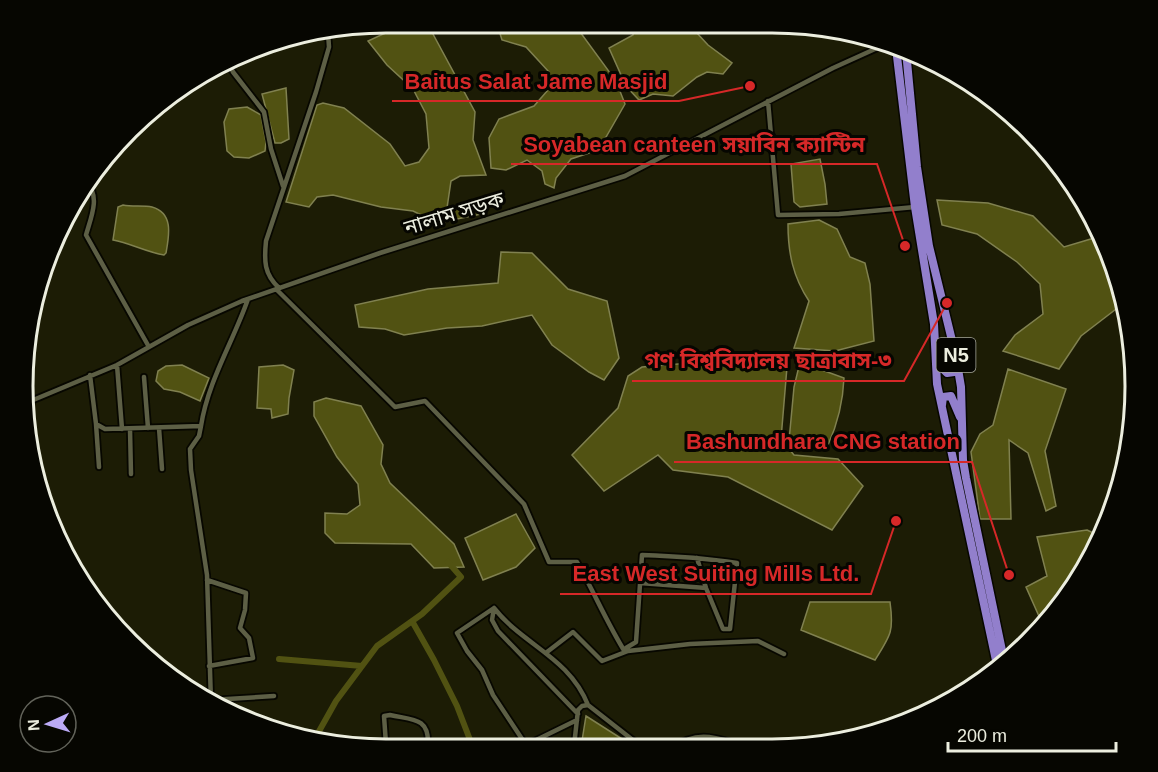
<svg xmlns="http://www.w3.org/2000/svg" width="1158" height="772" font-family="Arial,'Noto Sans Bengali',sans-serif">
<rect width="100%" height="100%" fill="#1c1c05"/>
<!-- water -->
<path fill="#515212" stroke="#808150" stroke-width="1.5" d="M407 23H427L475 112 473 140 486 175 460 176 451 181 447 208H467L481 214 438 223 413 211 381 207 333 195 317 197 309 207 286 202 317 105 323 103 344 108 390 144 405 166 419 162 429 148 426 114 413 89 387 65 368 41Z
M497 24 575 25 616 81 625 104 606 137 589 153 571 159 556 178 554 188 545 184 542 171 527 160 506 170 491 168 489 138 499 119 534 106 548 90 549 72 526 47 502 40Z
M634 26 698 27 696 32 708 45 732 63 723 74 707 72 697 77 673 96 653 94 639 100 626 86 609 48 633 35Z
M286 88 289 139 281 143H275L262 94Z
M247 107 261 115 266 142 265 151 249 158 234 157 227 151 224 122 229 109Z
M820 159 825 184 827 204 800 207 794 202 791 164Z
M937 200 988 203 1033 216 1064 247 1101 236 1108 247 1120 306 1081 336 1059 369 1003 351 1015 335 1043 314 1040 284 1017 262 977 234 942 225Z
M123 205C132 207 144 205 152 207 174 213 169 236 166 253L164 255C146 252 130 243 113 240L118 207Z
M819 220 837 229 850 257 865 263 870 284 874 341 835 351 794 348 809 301C793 277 788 253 788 224Z
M501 252 532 253 568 289 607 301 619 358 604 380 589 372 552 345 532 315 482 326 447 328 404 335 385 329 359 327 355 305 428 289 498 283Z
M788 355 781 439 794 455 838 459 863 486 832 530 728 477 673 470 658 455 604 491 572 455 618 408 628 376 642 367Z
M800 362 844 378C843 402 838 423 828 445L796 447 789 441 794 387Z
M182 365 209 378 200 401 180 392 164 389 156 381 158 371 166 366Z
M283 365 294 370 289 398 288 414 272 418 271 409 257 408 259 367Z
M1008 369 1066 389 1045 451 1056 506 1046 511 1028 453 1009 440 1011 519H980L971 452 980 434 993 425Z
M326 398 361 406 383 445 381 464 390 483 454 544 464 567 434 568 411 544 335 543 325 533V513L347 514 360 505 358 484 337 457 314 416V402Z
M516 514 535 548 516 567 483 580 465 538Z
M1087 530 1100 536 1042 623 1026 587 1047 576 1037 537Z
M810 602H890C894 631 891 635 875 660L801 630Z
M586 716 633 746 635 747H581Z"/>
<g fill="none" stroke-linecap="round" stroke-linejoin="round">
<!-- canal -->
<path stroke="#515212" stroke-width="6" d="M412 621 434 660 457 706 472 745
M279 659 362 666
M313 742 336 701 377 646 422 614 461 577 448 562"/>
<defs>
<path id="street" d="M228 62 233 72 264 112 271 149 283 186
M768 101 778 215 839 214 915 207
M87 184C101 196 90 220 86 235L149 347
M279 288C264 274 264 261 266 241L316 92 329 47 328 32
M276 289 395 407 425 401 524 504 549 562H577C594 592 607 623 625 652
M117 365 122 429
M90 375 96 424 105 429 201 426C208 381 233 342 248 299
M144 377 148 428
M26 403 117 365 188 325 242 301 380 253 625 176 833 68 886 44
M96 424 99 467
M201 426 199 436 190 449 191 470 207 575 211 702
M159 428 162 469
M130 429 131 474
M207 580 246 593 245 610 240 628 249 638 253 658 209 666
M640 583 706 588
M494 608C523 645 569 657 588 705
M628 651 690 644 758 641 784 654
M547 652 573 632 602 661 628 651 626 648 636 642 642 555C674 556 705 558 737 563L730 629H723L706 588 697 558
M211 700 274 696
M577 720 526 745 493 695 482 670 467 651 457 633 494 608 492 620 498 631 578 714
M386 744 384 716 390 715C412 720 429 717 428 744
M574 746 578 710 582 706 588 705 643 748
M672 748C705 724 727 745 761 749"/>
<path id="highway" d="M896 48 915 207 934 324 937 384 997 665
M906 51 917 167 929 246 956 357 961 387 963 460 966 478 1004 660
M938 353 944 370 947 373 954 372 957 365
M942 405 943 397 951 396 960 417"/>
</defs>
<!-- street casing -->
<use href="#street" stroke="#070700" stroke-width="8"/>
<!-- highway casing -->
<use href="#highway" stroke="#070700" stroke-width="11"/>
<!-- street -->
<use href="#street" stroke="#5d5f45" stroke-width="4.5"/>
<!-- highway -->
<use href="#highway" stroke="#927fcc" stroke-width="8"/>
</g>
<g text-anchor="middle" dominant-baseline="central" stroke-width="6" stroke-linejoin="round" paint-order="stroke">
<!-- shield labels -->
<rect fill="#060601" stroke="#a7a89c" stroke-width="1.5" x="936.5" y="338" width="39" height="34" rx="4.5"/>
<g font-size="20" font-weight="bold" fill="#eceedf">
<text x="956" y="355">N5</text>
</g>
<!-- street labels -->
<g font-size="21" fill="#eceedf" stroke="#060601">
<text transform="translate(454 213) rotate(-17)">নালাম সড়ক</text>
</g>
</g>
<!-- crop -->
<path d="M0 0H1158V772H0ZM386 33H772A353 353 0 0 1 1125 386V386A353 353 0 0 1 772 739H386A353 353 0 0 1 33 386V386A353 353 0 0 1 386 33Z" fill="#060601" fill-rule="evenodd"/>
<path fill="none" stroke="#eceedf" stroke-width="3" d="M386 33H772A353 353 0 0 1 1125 386V386A353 353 0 0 1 772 739H386A353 353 0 0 1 33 386V386A353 353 0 0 1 386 33Z"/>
<!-- callouts -->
<path fill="none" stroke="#d62828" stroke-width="2" d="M750 86L679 101H392M905 246L877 164H511M947 303L904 381H632M1009 575L972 462H674M896 521L871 594H560"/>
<g fill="#d62828" stroke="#060601" stroke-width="2">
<circle cx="750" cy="86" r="6"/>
<circle cx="905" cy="246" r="6"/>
<circle cx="947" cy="303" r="6"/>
<circle cx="1009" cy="575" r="6"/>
<circle cx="896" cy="521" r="6"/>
</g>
<g font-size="22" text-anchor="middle" font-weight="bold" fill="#d62828" stroke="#060601" stroke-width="6" stroke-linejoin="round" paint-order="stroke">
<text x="536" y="89">Baitus Salat Jame Masjid</text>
<text x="694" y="152">Soyabean canteen সয়াবিন ক্যান্টিন</text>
<text x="768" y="368">গণ বিশ্ববিদ্যালয় ছাত্রাবাস-৩</text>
<text x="823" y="449">Bashundhara CNG station</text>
<text x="716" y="581">East West Suiting Mills Ltd.</text>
</g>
<!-- north arrow -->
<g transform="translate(48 724) rotate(266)"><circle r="28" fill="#060601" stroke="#62635a" stroke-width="1.5"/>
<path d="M0-4.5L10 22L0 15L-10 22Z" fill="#bbaaf6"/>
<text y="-9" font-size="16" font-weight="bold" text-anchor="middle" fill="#eceedf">N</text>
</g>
<!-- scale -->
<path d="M948 742v9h168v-9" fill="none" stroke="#eceedf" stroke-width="3"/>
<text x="957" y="742" font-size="18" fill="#eceedf" stroke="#060601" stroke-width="4.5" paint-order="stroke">200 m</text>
</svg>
